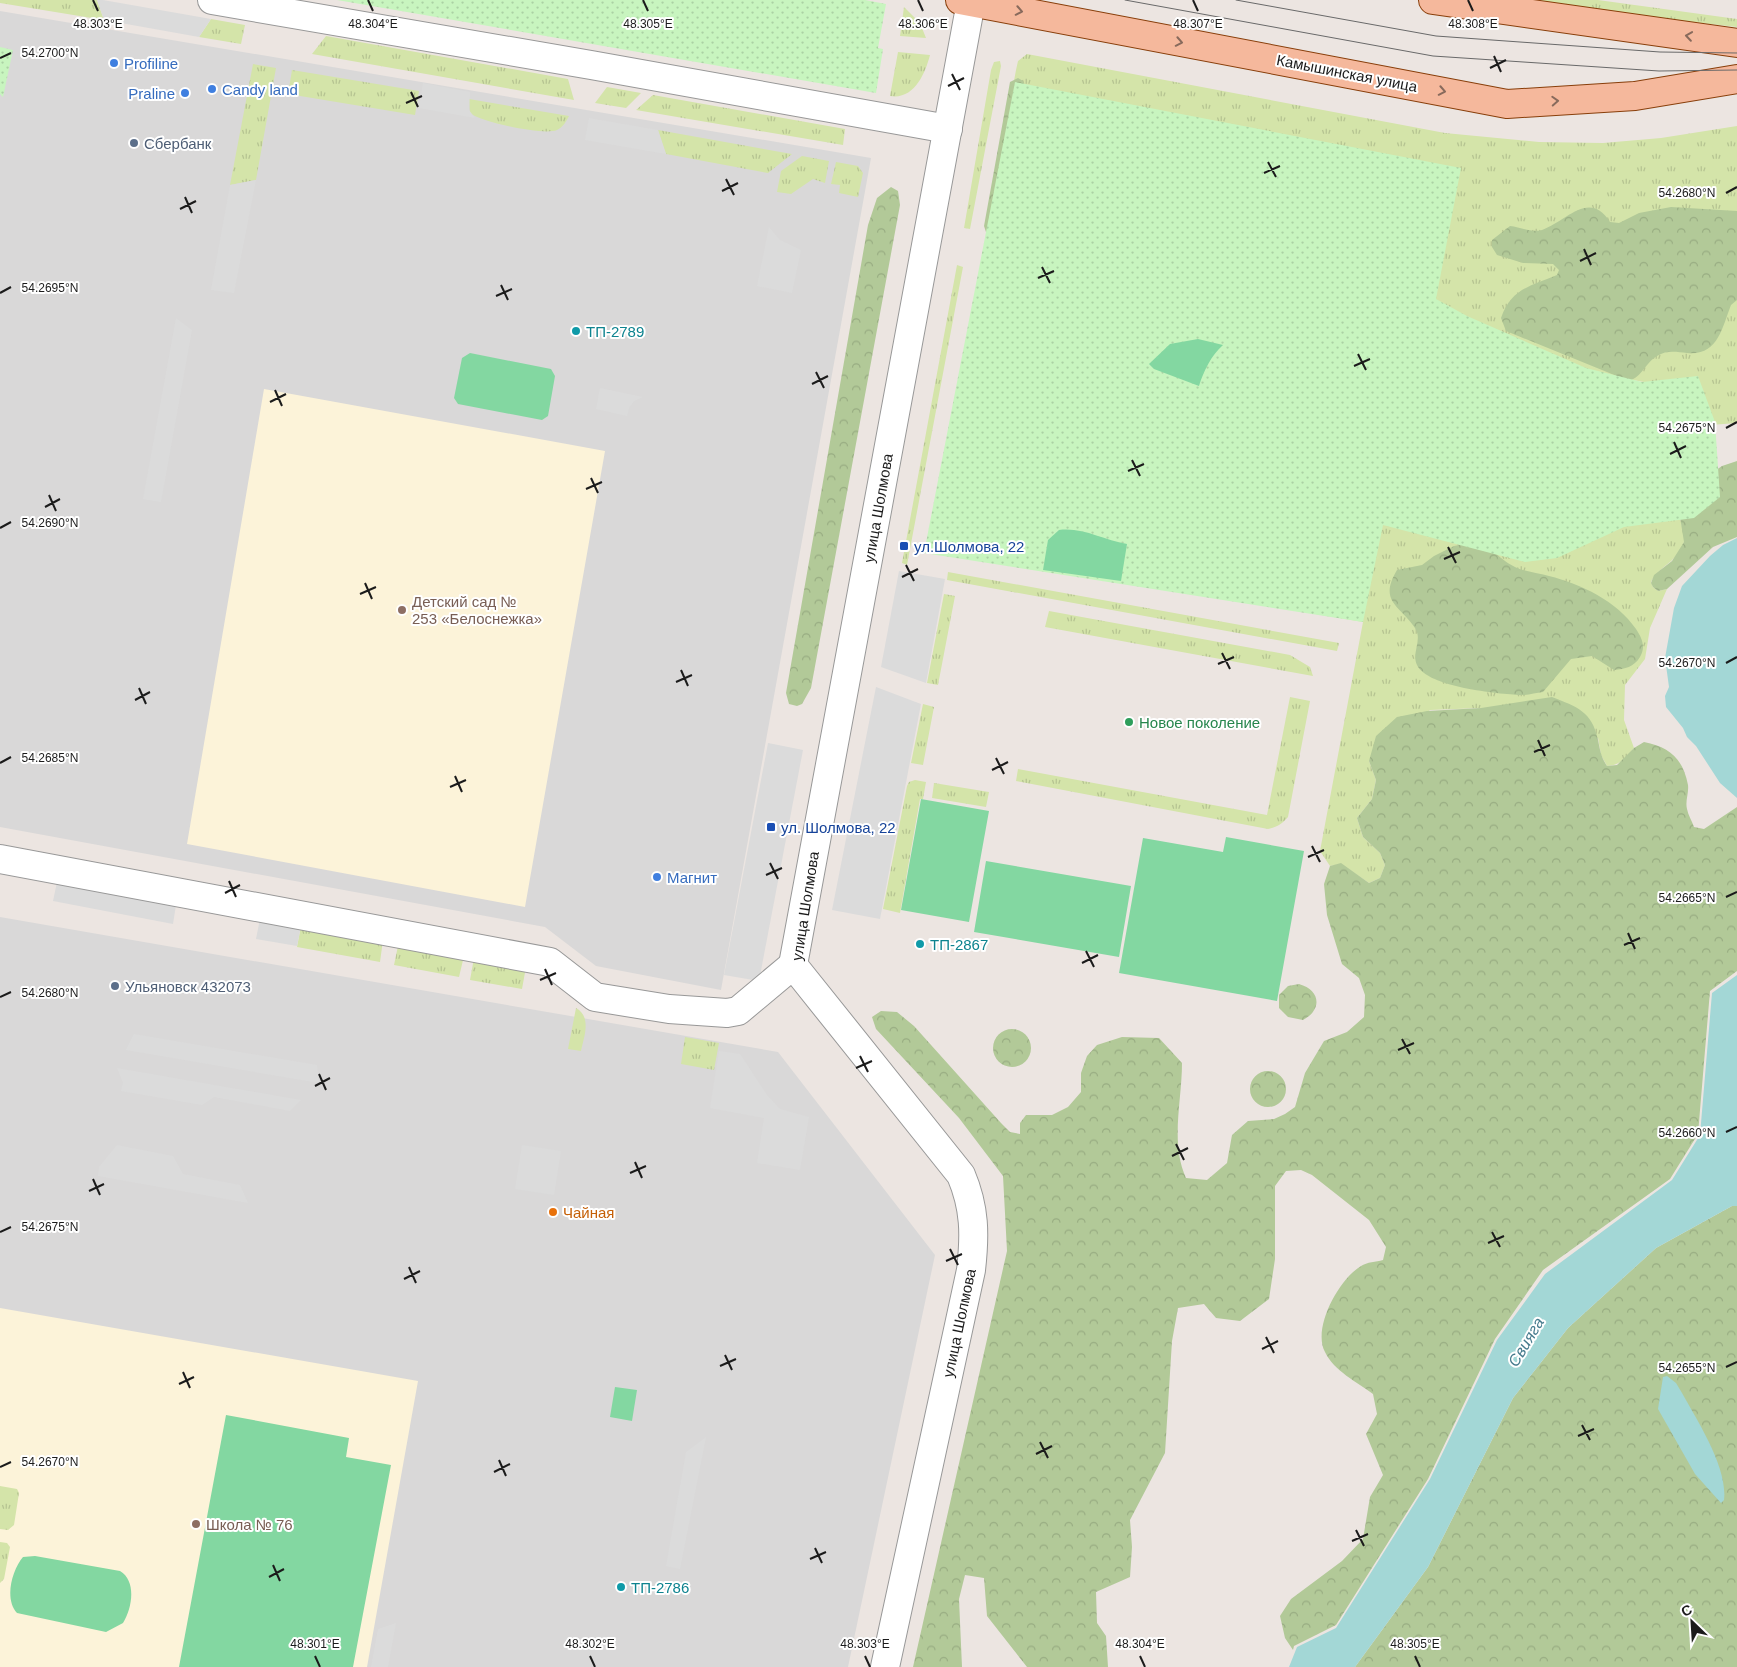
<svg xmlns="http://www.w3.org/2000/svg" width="1737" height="1667" font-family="Helvetica,sans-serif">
<defs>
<pattern id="grass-tufts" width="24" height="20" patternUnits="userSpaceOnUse" patternTransform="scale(1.25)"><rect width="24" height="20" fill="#d4e4a9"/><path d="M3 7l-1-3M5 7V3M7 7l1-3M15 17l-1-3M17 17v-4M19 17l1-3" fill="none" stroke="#b5c391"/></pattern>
<pattern id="forest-crowns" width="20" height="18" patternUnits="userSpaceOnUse" patternTransform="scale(1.25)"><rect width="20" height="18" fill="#b2c998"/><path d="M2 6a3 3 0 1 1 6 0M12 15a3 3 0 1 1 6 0" fill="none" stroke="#98ac82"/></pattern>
<pattern id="park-dots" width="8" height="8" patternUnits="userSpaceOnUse" patternTransform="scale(1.25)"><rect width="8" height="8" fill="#c8f5bf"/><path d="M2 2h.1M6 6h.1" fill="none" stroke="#abd1a4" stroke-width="1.8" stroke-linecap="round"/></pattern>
</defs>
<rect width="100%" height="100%" fill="#ece5e1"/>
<!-- residential -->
<path fill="#d9d8d8" d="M0 11 871 158 721 990 596 966 545 927 0 827Z
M0 917 778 1052 935 1255 848 1667H0Z"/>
<!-- education -->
<path fill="#fcf3d9" d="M264 389 605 451 525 907 187 844Z
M0 1308 418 1381 367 1667H0Z"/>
<!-- grass -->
<path fill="url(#grass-tufts)" d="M0 0H97L104 20 0 3Z
M1539 0H1598L1737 19V27L1576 9Z
M904 7 920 23 926 38 900 36Z
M211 19 245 25 241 44 199 37Z
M326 36 568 79 574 100 312 54Z
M898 52 930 55C925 74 914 100 890 96Z
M1027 54 1445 133 1539 142 1603 143 1661 138 1737 126V423L1697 426 1670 387 996 259 986 232 1016 70 1018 61Z
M1000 61 1001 66 970 229 964 228 991 70 994 62Z
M253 64 276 68 256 180 230 185Z
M292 70 419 91 415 115 288 94Z
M607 87 641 93 626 108 595 103Z
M653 95 845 129 843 145 636 110Z
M469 99 569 116C566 122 563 127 557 130 544 136 481 122 470 113Z
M658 130 792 154 768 173 666 154Z
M802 156 829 161 825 183 813 179 791 194 777 192 781 171Z
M836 162 858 166 863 173 858 197 839 193 840 185 831 184Z
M957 265 963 267 907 565 902 563Z
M1680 517C1681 524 1685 535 1684 542 1680 560 1658 567 1651 582L1653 587 1658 591 1667 589 1650 628 1645 659 1625 685 1624 720 1634 748C1625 759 1620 765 1607 766L1601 755 1598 738 1481 708 1430 710 1369 761 1376 780 1372 799 1357 818 1363 837 1380 853 1385 865 1380 878 1369 883 1341 864 1330 866 1320 851 1363 622 1121 581 1302 520Z
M948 572 1339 643 1337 651 947 580Z
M944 594 955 596 938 685 927 683Z
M1049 611 1290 655 1310 667 1313 676 1045 627Z
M1290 697 1310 701 1288 817C1282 824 1277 827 1268 829L1016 781 1018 769 1267 815Z
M923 704 934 707 923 765 911 763Z
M915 780 926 782 923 799H920L900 913 883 909 907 786 909 782Z
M934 783 989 792 986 807 932 798Z
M301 926 383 940 380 962 297 947Z
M398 946 464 956 459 977 394 965Z
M474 958 526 967 522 989 470 980Z
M576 1008C592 1017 584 1037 581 1051L568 1049Z
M685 1037 719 1043 714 1070 681 1064Z
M0 1486 17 1489 19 1493 14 1525 8 1530 0 1529Z
M0 1542 7 1543 10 1547 4 1579 0 1583Z"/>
<!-- forest -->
<path fill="url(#forest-crowns)" d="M1018 78 1023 81 1025 88 989 232H986L984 226 1010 82Z
M891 187 898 191 900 205 811 688 802 704 797 706 789 704 786 693 868 225 877 198Z
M1671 207 1737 211V300L1731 305C1722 328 1718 356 1687 353 1676 352 1667 350 1657 356 1645 363 1643 376 1629 381L1506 331 1501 318C1511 289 1530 286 1557 275L1559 270 1553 264 1523 263 1497 255 1492 247V240L1510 226C1520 227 1532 233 1542 230 1566 222 1589 189 1610 222L1619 223 1639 213Z
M1737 461V537L1713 547 1667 589 1658 591 1653 587 1651 583 1654 575 1672 561 1684 542 1680 517 1706 477 1722 466Z
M1469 543C1494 545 1495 557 1515 567 1525 572 1539 573 1549 576 1581 584 1617 601 1636 629 1642 638 1646 647 1640 657 1634 667 1625 669 1614 670L1592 656 1571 659 1543 692C1536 693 1528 695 1521 695 1498 694 1427 687 1417 665 1411 653 1423 640 1415 628 1400 605 1378 602 1397 570L1422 565 1434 556 1454 546Z
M1552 697C1577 707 1592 711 1598 740 1600 750 1601 757 1607 766L1617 765 1634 748 1644 742C1670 747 1683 759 1688 785 1689 793 1685 801 1687 809 1688 815 1692 821 1694 827L1704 829 1737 807V971L1710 991 1698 1134 1670 1179 1543 1270 1495 1339 1428 1479 1336 1625 1294 1646 1293 1650 1285 1638 1280 1616 1291 1599 1342 1561 1363 1539 1370 1497 1383 1475 1366 1434 1377 1414 1373 1394C1357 1382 1334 1371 1325 1352 1312 1328 1339 1279 1361 1266 1367 1262 1376 1262 1383 1260L1386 1247 1369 1220 1312 1175 1301 1170 1286 1171 1275 1186V1259L1269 1299 1240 1321 1216 1318 1204 1304 1178 1308 1172 1341 1165 1453 1130 1520 1132 1547 1130 1577 1096 1592 1097 1623 1106 1636 1108 1667H1027L987 1616 984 1578 965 1575 959 1599 962 1667H913L1007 1251 1003 1176 959 1118 876 1029 872 1017 881 1011 897 1012 914 1026 1001 1123 1010 1132 1020 1134V1123L1026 1115H1052L1068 1107 1081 1092V1073L1087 1056 1097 1045 1122 1037 1159 1038 1182 1063C1182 1101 1170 1143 1186 1178L1207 1180 1227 1163 1232 1135 1248 1121 1274 1119 1285 1114 1295 1107 1305 1073 1324 1041 1347 1032 1364 1017 1365 995 1359 978 1342 964 1327 915 1324 884 1330 866 1341 863 1369 883 1380 878 1385 865 1380 853 1363 837 1357 818 1372 799 1376 780 1369 761 1376 736 1397 717 1427 711 1481 708Z
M1299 984C1320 990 1323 1009 1303 1020L1288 1017 1279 1008V995L1288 986Z
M993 1048a19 19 0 1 1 38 0a19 19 0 1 1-38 0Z
M1250 1089a18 18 0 1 1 36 0a18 18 0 1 1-36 0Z
M1732 1206H1737V1667H1355L1428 1567 1513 1398 1568 1328 1656 1248Z"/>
<!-- park -->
<path fill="url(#park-dots)" d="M337 0H865L886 4 878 48 883 49 876 93Z
M0 47 13 50 3 97 0 94Z
M1015 82 1461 168 1436 299 1467 316 1586 368 1642 382 1698 376 1715 422 1720 497 1694 518 1624 527 1557 558 1525 562 1383 525 1363 622 924 553Z"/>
<!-- pitch -->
<path fill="#83d7a1" d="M1198 339 1223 345C1211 356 1204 370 1199 386L1154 369 1149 364 1170 344Z
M470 353 551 369 555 376 548 416 542 420 458 404 454 398 462 358Z
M1059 530C1083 527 1103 540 1127 544L1121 581 1043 570 1048 540Z
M921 799 989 811 969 922 901 910Z
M1226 837 1304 851 1277 1001 1119 973 1143 838 1223 852Z
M986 861 1131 886 1119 957 974 932Z
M615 1387 637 1390 632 1421 610 1417Z
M226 1415 349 1438 346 1457 391 1465 353 1667H179Z
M35 1556 120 1571C137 1581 132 1609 123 1623L106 1632 17 1613C4 1599 12 1570 23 1557Z"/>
<!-- parking -->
<path fill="#dbdbdb" d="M97 0H103L211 19 199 37 104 20Z
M423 83 470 92 469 110 475 118 419 108Z
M589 118 658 130 666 154 585 140Z
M256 180 234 293 211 290 230 185Z
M769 227 780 240 801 250 792 293 757 286Z
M176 318 192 330 161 502 143 499Z
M600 388 643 397 634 401 629 408 627 416 596 409Z
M899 571 945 579 926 683 881 667Z
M876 687 921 704 880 919 832 910Z
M768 743 803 750 759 981 724 975Z
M57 882 176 905 173 924 53 901Z
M260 919 301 926 297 946 256 939Z
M134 1034 317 1065 319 1083 126 1050Z
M719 1051 740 1054 767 1095 780 1109 809 1117 800 1170 757 1163 764 1118 710 1108Z
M117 1068 301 1100 290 1111 214 1097 202 1105 121 1091 123 1083Z
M117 1145 173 1156 183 1174 240 1185 248 1203 98 1176 99 1167Z
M522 1145 561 1151 554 1195 515 1189Z
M706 1437 680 1569 666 1566 686 1452Z
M396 1623 388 1667H371L378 1629Z"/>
<!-- water -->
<path fill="#a3d7d6" d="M1737 538V798L1720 783 1696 746 1687 737 1683 728 1666 707 1665 696 1669 687 1665 658 1674 608 1682 586 1710 556 1723 545Z
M1737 975V1206H1732L1656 1248 1568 1328 1513 1398 1428 1567 1355 1667H1289L1297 1647 1336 1628 1430 1479 1497 1340 1545 1274 1672 1180 1700 1135 1712 993Z
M1667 1376 1676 1383 1682 1393C1698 1422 1728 1468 1724 1500L1721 1503 1695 1474 1658 1409 1663 1377Z"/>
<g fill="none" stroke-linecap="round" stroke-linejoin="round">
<defs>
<path id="minor" d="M212 0 591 65 948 129
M0 859 550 962 595 997 669 1009 727 1013 738 1011 793 965"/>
<path id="tertiary" d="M885 1667 971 1270C975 1235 975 1208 961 1175L793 965 971 2"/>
<path id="primary" d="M960 0 1507 104 1635 96 1737 79
M1433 0 1737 43"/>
</defs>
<!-- minor casing -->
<use href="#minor" stroke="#989898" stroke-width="30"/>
<!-- tertiary casing -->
<use href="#tertiary" stroke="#989898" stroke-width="30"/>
<!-- primary casing -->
<use href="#primary" stroke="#883e0a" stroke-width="30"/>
<!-- minor -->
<use href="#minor" stroke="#fff" stroke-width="28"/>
<!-- tertiary -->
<use href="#tertiary" stroke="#fff" stroke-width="28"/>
<!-- primary -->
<use href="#primary" stroke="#f5b89c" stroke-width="28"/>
<!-- tram -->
<path stroke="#696969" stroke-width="1" d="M1125 0 1433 56 1659 71 1737 70
M1236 0 1436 36 1660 52 1737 53"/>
</g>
<!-- one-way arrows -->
<defs><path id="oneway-chevron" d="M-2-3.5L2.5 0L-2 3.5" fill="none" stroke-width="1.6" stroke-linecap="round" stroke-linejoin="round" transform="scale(1.25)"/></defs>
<g stroke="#886a5c">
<use href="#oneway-chevron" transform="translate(1019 11) rotate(11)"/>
<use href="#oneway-chevron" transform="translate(1689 36) rotate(-172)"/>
<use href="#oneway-chevron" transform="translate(1179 42) rotate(11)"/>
<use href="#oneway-chevron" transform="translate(1442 91) rotate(11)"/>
<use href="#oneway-chevron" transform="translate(1555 101) rotate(-3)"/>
</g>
<!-- ticks -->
<path fill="none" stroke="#1b1b1b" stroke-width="2" d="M93 0 98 11M368 0 373 11M643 0 648 11M918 0 923 11M1193 0 1198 11M1468 0 1473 11M1494 56 1501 72M0 58 11 53M1490 68 1506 60M952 74 960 90M948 86 964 78M411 92 418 107M406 103 422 96M1268 162 1276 177M1264 173 1280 166M726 179 734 195M722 191 738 183M1726 193 1737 187M185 197 192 213M180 209 196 201M1584 249 1591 265M1580 261 1596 253M1042 267 1050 283M1038 278 1054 271M501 285 508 300M0 293 11 287M496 296 512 289M1358 354 1366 370M1354 366 1370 359M816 372 824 388M812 384 828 376M275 390 282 406M270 402 286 394M1726 428 1737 422M1674 442 1681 458M1670 454 1686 446M1132 460 1140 476M1128 471 1144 464M591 478 598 493M586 489 602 482M49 495 56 511M45 507 60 499M0 528 11 522M1448 547 1456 563M1444 559 1460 552M906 565 914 581M902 577 918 569M365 583 372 599M360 594 376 587M1222 653 1230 669M1726 663 1737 657M1218 664 1234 657M681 670 688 686M676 682 692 675M139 688 146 704M135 700 150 692M1538 740 1545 756M1534 752 1550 745M996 758 1004 774M0 763 11 757M992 770 1008 762M455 776 462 792M450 787 466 780M1312 846 1320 862M1308 857 1324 850M770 863 778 879M766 875 782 868M229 881 236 897M225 893 240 885M1726 897 1737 892M1628 933 1635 949M1624 945 1640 938M1086 951 1094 967M1082 963 1098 955M545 969 552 985M540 980 556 973M0 997 11 992M1402 1039 1410 1054M1398 1050 1414 1043M860 1056 868 1072M856 1068 872 1061M319 1074 326 1090M315 1086 330 1078M1726 1132 1737 1127M1176 1144 1184 1160M1172 1156 1188 1148M635 1162 642 1178M630 1173 646 1166M93 1179 100 1195M89 1191 104 1184M0 1232 11 1227M1492 1232 1500 1247M1488 1243 1504 1236M950 1249 958 1265M946 1261 962 1254M409 1267 416 1283M404 1279 420 1271M1266 1337 1274 1353M1262 1349 1278 1341M725 1355 732 1370M720 1366 736 1359M1726 1367 1737 1362M183 1372 190 1388M179 1384 194 1377M1582 1425 1590 1440M1578 1436 1594 1429M1040 1442 1048 1458M1036 1454 1052 1446M499 1460 506 1476M0 1467 11 1462M494 1472 510 1464M1356 1530 1364 1546M1352 1541 1368 1534M815 1548 822 1563M810 1559 826 1552M273 1565 280 1581M269 1577 284 1569M315 1656 320 1667M590 1656 595 1667M865 1656 870 1667M1140 1656 1145 1667M1415 1656 1420 1667"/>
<!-- markers -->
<g fill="#3f7fe0" stroke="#fff" stroke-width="2">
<circle cx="114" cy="63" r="5"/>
<circle cx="212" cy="89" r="5"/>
<circle cx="185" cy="93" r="5"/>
<circle cx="657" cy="877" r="5"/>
</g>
<g fill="#5c6f8a" stroke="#fff" stroke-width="2">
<circle cx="134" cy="143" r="5"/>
<circle cx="115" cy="986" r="5"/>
</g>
<g fill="#0f9aa8" stroke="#fff" stroke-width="2">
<circle cx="576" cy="331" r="5"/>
<circle cx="920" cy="944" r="5"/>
<circle cx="621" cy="1587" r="5"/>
</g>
<g fill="#1a4fb4" stroke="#fff" stroke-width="2">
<rect x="899" y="541" width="10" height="10" rx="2.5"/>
<rect x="766" y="822" width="10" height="10" rx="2.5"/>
</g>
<g fill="#8d6e63" stroke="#fff" stroke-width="2">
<circle cx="402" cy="610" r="5"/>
<circle cx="196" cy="1524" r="5"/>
</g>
<circle fill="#2e9e5b" stroke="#fff" stroke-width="2" cx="1129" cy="722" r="5"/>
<circle fill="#e8710a" stroke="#fff" stroke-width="2" cx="553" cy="1212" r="5"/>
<g text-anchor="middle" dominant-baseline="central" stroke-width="4" stroke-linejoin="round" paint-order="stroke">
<!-- shop labels -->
<g font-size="15" fill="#366cbe" stroke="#fff" text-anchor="start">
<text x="124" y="63">Profiline</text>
<text x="222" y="89">Candy land</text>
<text x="175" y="93" text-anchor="end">Praline</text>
<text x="667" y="877">Магнит</text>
</g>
<!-- street labels -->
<g font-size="15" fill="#1b1b1b" stroke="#fff">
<text transform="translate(1347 73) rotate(11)">Камышинская улица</text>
<text transform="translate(878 508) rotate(-80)">улица Шолмова</text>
<text transform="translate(805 906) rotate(-81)">улица Шолмова</text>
<text transform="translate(959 1323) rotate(-78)">улица Шолмова</text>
</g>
<!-- service labels -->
<g font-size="15" fill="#4e5e75" stroke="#fff" text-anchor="start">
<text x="144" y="143">Сбербанк</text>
<text x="125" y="986">Ульяновск 432073</text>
</g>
<!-- culture labels -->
<g font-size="15" fill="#0d838f" stroke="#fff" text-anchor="start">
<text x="586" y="331">ТП-2789</text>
<text x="930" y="944">ТП-2867</text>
<text x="631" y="1587">ТП-2786</text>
</g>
<!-- transit labels -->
<g font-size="15" fill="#164399" stroke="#fff" text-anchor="start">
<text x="914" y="546">ул.Шолмова, 22</text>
<text x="781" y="827">ул. Шолмова, 22</text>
</g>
<!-- education labels -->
<g font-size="15" fill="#785e54" stroke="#fff" text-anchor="start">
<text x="412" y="601">Детский сад №<tspan x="412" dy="17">253 «Белоснежка»</tspan></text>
<text x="206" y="1524">Школа № 76</text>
</g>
<!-- leisure labels -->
<g font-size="15" fill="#27864d" stroke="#fff" text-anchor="start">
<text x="1139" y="722">Новое поколение</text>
</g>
<!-- food labels -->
<g font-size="15" fill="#c56008" stroke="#fff" text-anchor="start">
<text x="563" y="1212">Чайная</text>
</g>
<!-- water labels -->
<g font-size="16" font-style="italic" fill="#467b8d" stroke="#fff">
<text transform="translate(1526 1342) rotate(-59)">Свияга</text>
</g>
</g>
<g font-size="12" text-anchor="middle" fill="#1b1b1b" stroke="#fff" stroke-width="4" stroke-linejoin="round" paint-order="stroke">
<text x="98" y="28">48.303°E</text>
<text x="373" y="28">48.304°E</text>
<text x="648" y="28">48.305°E</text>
<text x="923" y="28">48.306°E</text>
<text x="1198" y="28">48.307°E</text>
<text x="1473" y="28">48.308°E</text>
<text x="50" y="57">54.2700°N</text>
<text x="1687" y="197">54.2680°N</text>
<text x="50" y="292">54.2695°N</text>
<text x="1687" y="432">54.2675°N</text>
<text x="50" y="527">54.2690°N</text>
<text x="1687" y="667">54.2670°N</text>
<text x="50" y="762">54.2685°N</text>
<text x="1687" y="902">54.2665°N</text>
<text x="50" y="997">54.2680°N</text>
<text x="1687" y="1137">54.2660°N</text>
<text x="50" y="1231">54.2675°N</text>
<text x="1687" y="1372">54.2655°N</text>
<text x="50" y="1466">54.2670°N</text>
<text x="315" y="1648">48.301°E</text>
<text x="590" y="1648">48.302°E</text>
<text x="865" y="1648">48.303°E</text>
<text x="1140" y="1648">48.304°E</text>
<text x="1415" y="1648">48.305°E</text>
</g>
<!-- north arrow -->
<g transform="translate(1692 1622) rotate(335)" stroke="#ffffff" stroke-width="4" paint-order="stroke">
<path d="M0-4L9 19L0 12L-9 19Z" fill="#1b1b1b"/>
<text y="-8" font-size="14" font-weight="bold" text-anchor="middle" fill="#1b1b1b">С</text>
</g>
</svg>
